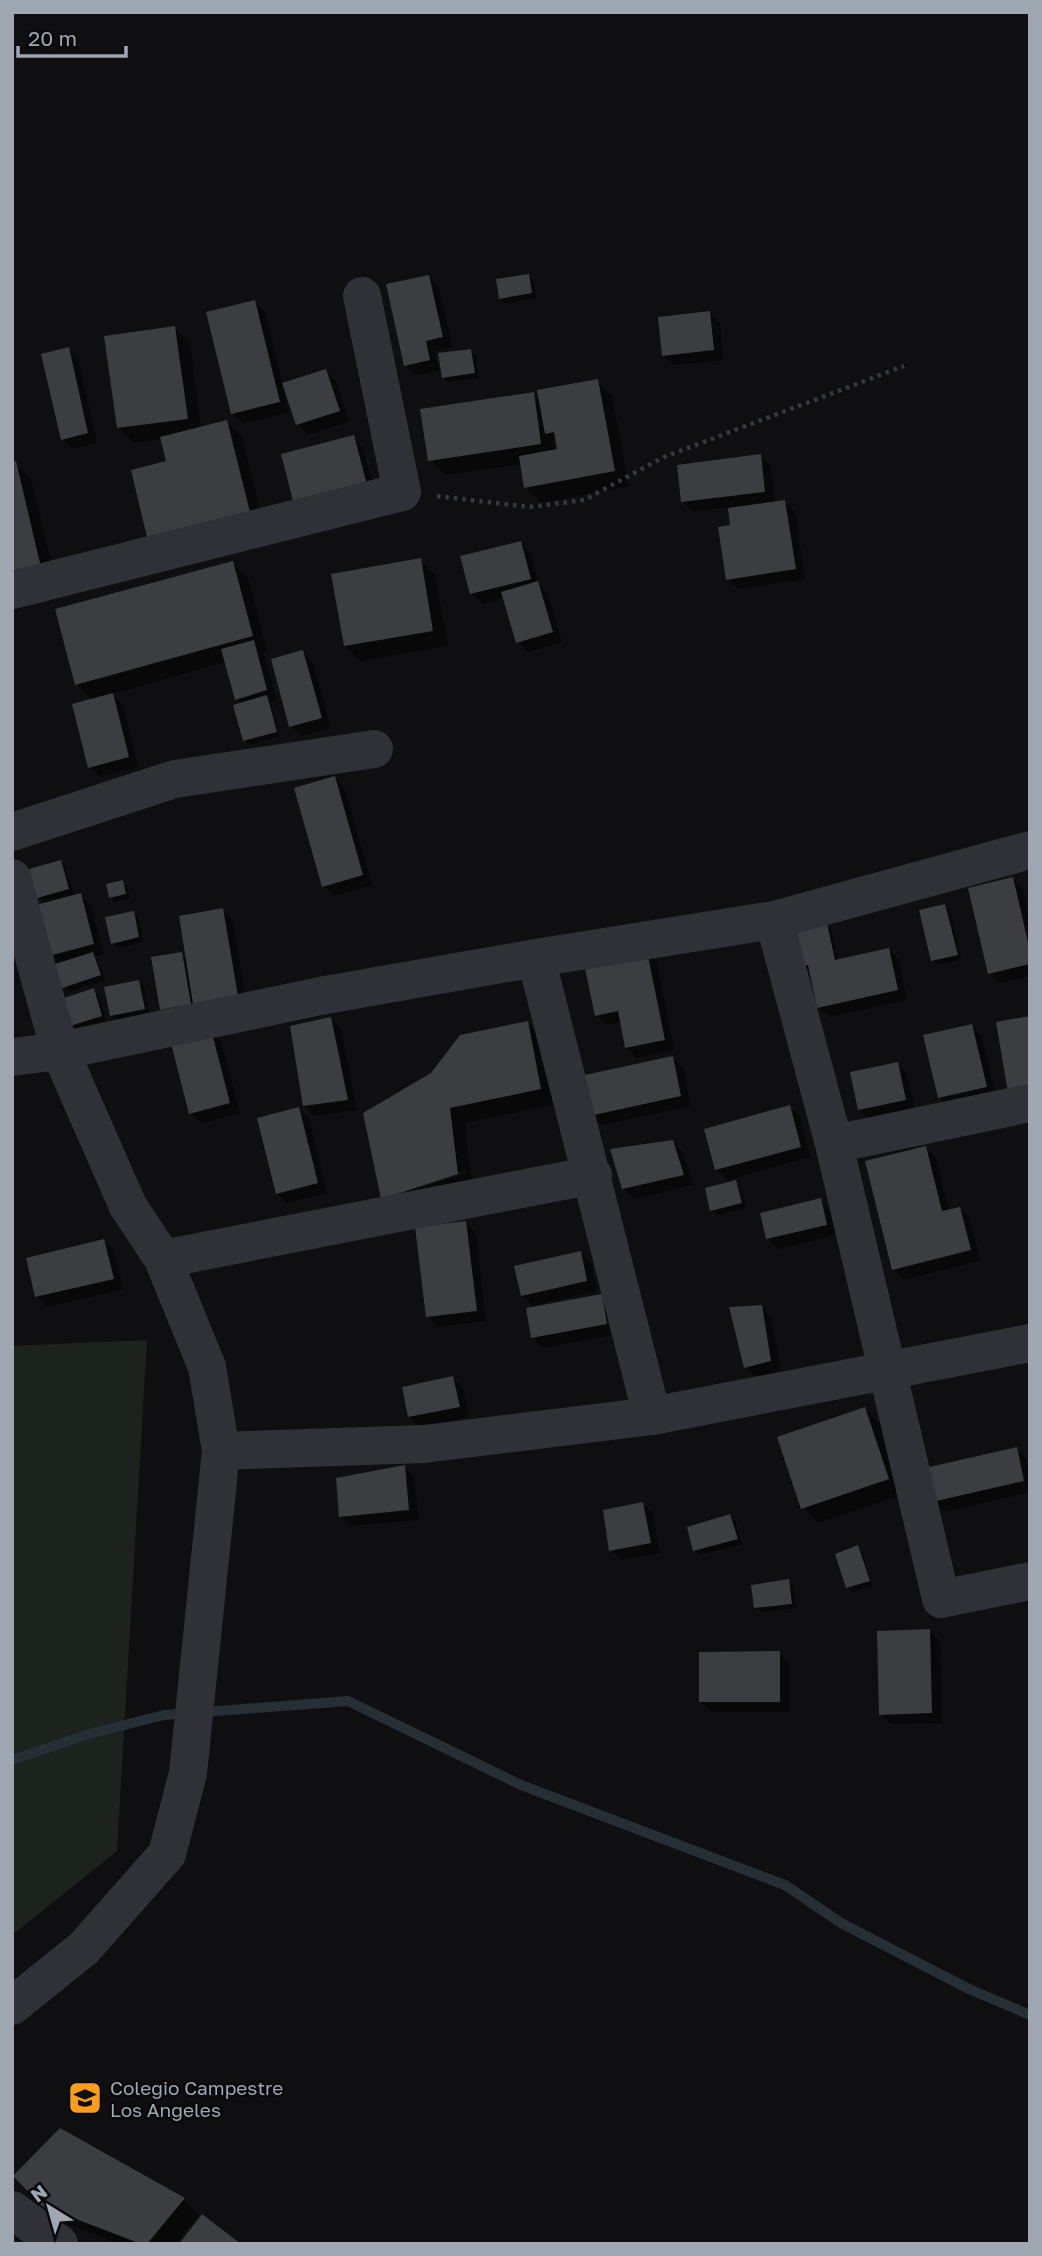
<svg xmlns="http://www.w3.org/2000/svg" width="1042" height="2256" font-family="'Golos Text',sans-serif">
<rect width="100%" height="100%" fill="#0f0f11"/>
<!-- green -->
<path fill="#1b231c" d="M147 1340 117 1851 12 1935V1346Z"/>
<!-- shadow -->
<path fill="#0007" fill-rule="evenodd" d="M428 276 439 287 452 347 435 351 439 370 416 375 405 365Z
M529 276 533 280 536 298 505 303 501 298Z
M255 302 265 312 283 385 326 371 336 381 349 421 308 435 298 424 288 395 285 396 289 412 243 424 232 413Z
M710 313 720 324 723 360 674 365 663 355Z
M174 328 190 343 201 428 227 422 242 437 264 527 168 462 162 439 134 443 119 427Z
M68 349 78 359 97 443 72 449 62 439Z
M471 351 476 356 479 378 448 382 443 377Z
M597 381 612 396 629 486 541 503 526 488 522 464 445 475 430 460 533 394 540 402ZM553 440 558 445 559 450 555 451Z
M353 437 363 448 376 495 306 514Z
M760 456 771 466 775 503 785 502 795 512 805 579 738 589 728 579 732 527 730 507 693 512 683 501Z
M15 463 31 479 58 591 12 602Z
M521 543 531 553 539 585 547 593 562 642 528 652 518 642 505 598 482 604 471 593Z
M420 560 435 575 448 646 360 661 345 646Z
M232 563 248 578 267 651 263 652 277 700 271 702 280 736 250 745 245 740 242 704 237 699 226 662 111 694 123 705 138 767 100 777 90 767 93 700 76 684Z
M303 652 313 663 331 728 301 736 290 726Z
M335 778 345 789 372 885 334 896 324 886Z
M61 862 66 867 74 896 80 895 91 905 104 954 96 956 105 980 69 992 47 956 46 904 39 897Z
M1013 879 1023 890 1030 920V976L1000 983 989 973Z
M122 882 127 887 130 898 115 902 111 897Z
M945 905 950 910 961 959 938 965 933 960Z
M222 910 233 921 247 1006 172 1019 161 1009 181 954 188 961Z
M133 913 138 917 143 942 117 948 113 943Z
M827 925 831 929 838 961 889 949 899 960 907 1000 829 1017 819 1007 811 969 807 970 802 965Z
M647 953 657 963 674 1050 637 1058 627 1048 622 1022 606 1025 596 1015Z
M139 982 144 986 149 1014 116 1020 112 1015Z
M93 990 98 995 106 1021 76 1030 71 1025Z
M331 1019 341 1029 357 1110 315 1116 305 1106Z
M527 1023 543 1038 556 1104 465 1123 472 1189 397 1213 382 1198 365 1114 432 1074 461 1037ZM466 1169 467 1173 391 1197V1194Z
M972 1026 982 1036 996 1097 950 1108 940 1097Z
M211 1031 221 1041 240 1113 201 1123 191 1113Z
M673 1058 683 1068 691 1106 601 1125 590 1115Z
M897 1064 907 1074 915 1110 870 1120 859 1110Z
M790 1107 800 1117 810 1157 727 1180 716 1169Z
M299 1109 309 1119 327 1193 287 1203 277 1193Z
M673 1142 683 1153 693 1185 634 1199 624 1188Z
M926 1148 936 1158 949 1211 960 1209 970 1219 980 1260 904 1280 893 1269Z
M736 1182 740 1187 746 1208 716 1215 712 1210Z
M820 1200 830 1210 836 1235 778 1249 768 1238Z
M466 1223 476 1233 486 1321 438 1327 427 1316Z
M104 1241 114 1251 123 1289 47 1307 37 1296Z
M580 1252 591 1263 597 1291 535 1305 536 1308 601 1296 616 1334 543 1348 533 1337 535 1308 522 1295Z
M761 1307 771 1317 781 1371 756 1377 745 1367Z
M453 1378 463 1388 469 1417 420 1427 409 1416Z
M865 1409 880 1424 904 1494 818 1523 803 1508Z
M1016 1449 1026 1459 1030 1475V1492L944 1512 934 1501Z
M404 1467 414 1477 419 1520 351 1526 341 1516Z
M643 1504 653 1514 660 1553 621 1560 611 1550Z
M730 1516 735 1521 742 1544 699 1555 695 1550Z
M858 1547 862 1551 873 1586 852 1592 847 1587Z
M788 1581 793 1586 796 1608 761 1612 756 1607Z
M930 1631 940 1642 942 1723 891 1724 881 1714Z
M779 1653 790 1664V1712H711L701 1702Z
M61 2130 184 2200 199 2215 175 2244H119L60 2221 16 2176Z"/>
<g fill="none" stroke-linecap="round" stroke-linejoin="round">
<!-- stream -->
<path stroke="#252f35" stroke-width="10" d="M12 1760 89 1734 164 1715 348 1701 521 1785 785 1885 841 1923 969 1989 1030 2015"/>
</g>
<!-- building -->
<path fill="#3b3d41" d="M529 274 532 293 499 299 496 279Z
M429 275 443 337 426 341 430 360 404 366 386 284Z
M255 300 280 402 231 414 206 312Z
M710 311 714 350 662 356 658 317Z
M175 326 188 419 117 428 104 336Z
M69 347 88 433 61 440 41 354Z
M471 349 475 373 442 378 438 353Z
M326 369 340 411 296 425 282 383Z
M598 379 615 471 524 488 519 456 557 449 554 432 545 434 537 390Z
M534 392 541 444 428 461 420 409Z
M227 420 250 512 147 537 131 470 166 461 160 437Z
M354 435 367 485 294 505 281 454Z
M761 454 765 492 681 502 677 465Z
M16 461 43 576 12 584V462Z
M785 500 796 569 726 580 718 527 730 525 728 508Z
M521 541 531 579 470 594 460 556Z
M421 558 433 631 344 646 331 574Z
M233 561 253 636 75 685 55 609Z
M538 581 553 632 516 643 501 592Z
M254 640 267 690 235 700 221 649Z
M303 650 322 718 289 727 271 659Z
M113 693 129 757 88 768 72 704Z
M267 695 277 732 243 741 233 705Z
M335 776 363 875 322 887 294 788Z
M61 860 69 889 37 898 29 869Z
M1013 877 1030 951V964L988 974 968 888Z
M123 880 126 894 109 898 106 884Z
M81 893 94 944 45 957 32 906Z
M945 904 958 955 931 961 919 910Z
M223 908 238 996 193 1004 179 916Z
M134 911 139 937 111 944 105 917Z
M827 923 835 960 889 948 898 990 817 1008 808 965 800 966 792 931Z
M647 951 665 1040 625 1048 618 1011 595 1016 584 964Z
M93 952 101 975 62 988 55 964Z
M182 952 191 1004 160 1010 151 957Z
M139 980 145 1009 110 1016 104 987Z
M94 988 102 1016 70 1026 61 999Z
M1030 1016V1089L1008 1093 996 1022Z
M331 1017 348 1100 303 1106 290 1026Z
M528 1021 541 1089 450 1108 458 1174 381 1199 363 1113 431 1073 460 1035Z
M972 1024 987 1087 938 1098 923 1035Z
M211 1029 230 1103 189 1114 170 1039Z
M673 1056 681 1096 589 1116 580 1076Z
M898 1062 906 1100 858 1110 850 1072Z
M790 1105 801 1147 715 1170 704 1129Z
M299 1107 318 1183 276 1194 257 1118Z
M673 1140 684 1175 622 1189 610 1149Z
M926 1146 942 1211 960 1207 971 1250 892 1270 865 1161Z
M736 1180 742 1203 710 1211 705 1188Z
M821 1198 827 1225 766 1239 760 1213Z
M466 1221 477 1311 426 1317 415 1227Z
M104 1239 114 1279 35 1297 26 1258Z
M581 1251 587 1281 521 1296 514 1266Z
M602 1294 607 1324 531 1338 526 1308Z
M762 1305 771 1361 744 1368 729 1307Z
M453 1376 460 1407 408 1417 402 1387Z
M865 1407 889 1479 801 1509 777 1437Z
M1017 1447 1024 1481 932 1502 925 1468Z
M405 1465 409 1510 339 1517 336 1478Z
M643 1502 651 1543 609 1551 603 1510Z
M730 1514 738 1539 693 1551 687 1527Z
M858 1545 870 1581 846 1588 835 1554Z
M789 1579 792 1604 754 1608 751 1585Z
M930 1629 932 1713 879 1715 877 1631Z
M780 1651V1702H699V1652Z
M60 2128 185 2198 147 2244H135L136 2242 42 2206 13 2176Z
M202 2214 241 2244H179Z"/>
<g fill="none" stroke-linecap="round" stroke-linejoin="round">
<!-- path -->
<path stroke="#36393d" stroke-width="4.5" stroke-dasharray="3.5 5" stroke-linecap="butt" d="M437 496 530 507 584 500 664 457 904 366"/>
<!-- minor -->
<path stroke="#303136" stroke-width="38" d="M12 590 402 492 362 296
M12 832 175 779 374 749
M12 878 60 1051 128 1206 163 1259 207 1367 221 1451 188 1773 167 1854 84 1948 12 2006
M774 920 834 1144 941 1599 1030 1581
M536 958 652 1416
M12 1057 60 1051 320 996 536 958 774 920 1030 850
M834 1144 1030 1103
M163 1259 593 1175
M221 1451 424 1444 652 1416 1030 1343
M12 2210 59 2244"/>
</g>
<!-- icons -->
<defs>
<symbol id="school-square" viewBox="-11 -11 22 22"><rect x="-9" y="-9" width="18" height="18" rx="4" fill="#fc9e1c" stroke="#0a0a0c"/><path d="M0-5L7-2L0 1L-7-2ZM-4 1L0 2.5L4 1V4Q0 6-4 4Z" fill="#111"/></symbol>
</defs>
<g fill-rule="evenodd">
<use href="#school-square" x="66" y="2079" width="38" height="38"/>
</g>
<g text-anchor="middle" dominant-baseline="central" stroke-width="5" stroke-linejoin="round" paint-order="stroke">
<!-- poi labels -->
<g font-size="19" fill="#9fa7b3" stroke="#0a0a0c" text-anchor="start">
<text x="110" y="2087">Colegio Campestre<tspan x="110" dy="22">Los Angeles</tspan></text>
</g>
</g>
<!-- border -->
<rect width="1042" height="2256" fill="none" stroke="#9fa7b3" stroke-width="28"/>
<!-- north arrow -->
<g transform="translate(49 2207) rotate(323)" stroke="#0a0a0c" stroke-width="5" paint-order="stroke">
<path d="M0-5L12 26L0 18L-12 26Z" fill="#9fa7b3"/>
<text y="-10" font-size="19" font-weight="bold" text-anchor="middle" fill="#9fa7b3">N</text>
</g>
<!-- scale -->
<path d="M18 46v10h108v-10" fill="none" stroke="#9fa7b3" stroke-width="3.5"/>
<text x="28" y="46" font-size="21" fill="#9fa7b3" stroke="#0a0a0c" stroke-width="5" paint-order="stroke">20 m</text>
</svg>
